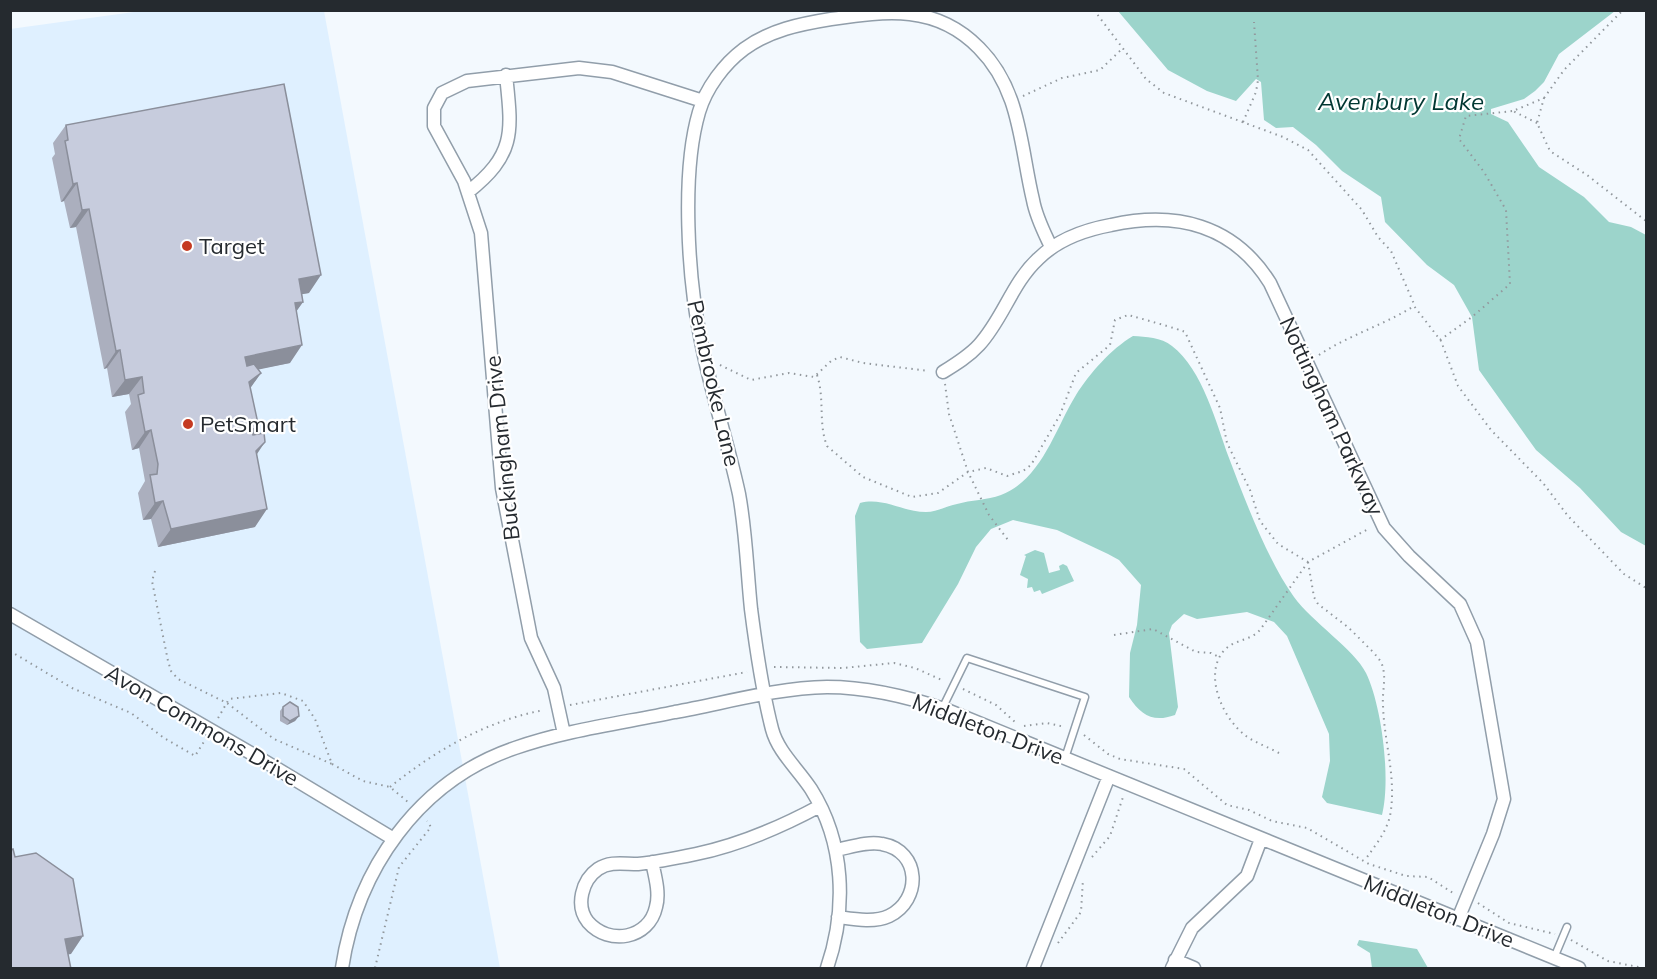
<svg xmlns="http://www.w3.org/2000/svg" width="1657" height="979" font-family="Mulish,sans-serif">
<rect width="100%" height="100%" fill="#f3f9fe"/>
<!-- built -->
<path fill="#dff0ff" d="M141 11H324L500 968H11L10 29Z"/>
<!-- water -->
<path fill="#9cd4cb" d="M1118 11H1615L1559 54 1544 82 1535 91 1524 99 1491 109V114L1508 122 1539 167 1584 197 1609 222 1631 227 1646 235V546L1621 532 1580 488 1536 450 1479 370 1472 317 1454 285 1427 265 1385 222 1381 197 1342 171 1316 145 1293 127 1276 128 1264 120 1261 82 1256 79 1236 101 1207 91 1168 70Z
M1133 336C1146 337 1161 337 1172 346 1203 370 1216 423 1229 458 1245 500 1268 561 1294 597 1312 622 1354 649 1366 673 1382 706 1391 780 1382 815L1327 803 1322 797 1330 761 1329 734 1287 636 1274 622 1247 612 1197 619 1184 614 1172 625 1169 633 1178 707 1175 715C1153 723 1141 715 1129 697L1130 653 1137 625 1141 585 1119 560 1108 554 1057 530 1013 520 991 529 976 547 958 584 922 643 867 649 860 642 855 516 860 503C884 497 902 512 926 512 937 512 946 506 957 504 971 500 987 500 1001 495 1042 479 1055 429 1076 395 1090 373 1111 349 1133 336Z
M1035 550 1044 553 1049 573 1060 570 1059 566 1063 564 1067 566 1074 581 1042 594 1040 590 1034 592 1032 587 1027 588 1028 579 1020 575 1026 556 1024 555Z
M1359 940 1417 949 1428 968H1372L1370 953 1357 945Z"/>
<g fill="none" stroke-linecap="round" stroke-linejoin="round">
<defs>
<path id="service" d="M942 709 967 658 1085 697 1065 758
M1554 958 1567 927"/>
<path id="minor" d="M468 192C516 154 512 132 506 75
M943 372C956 364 969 356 979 345 1003 319 1012 283 1038 259 1058 239 1084 230 1111 225 1175 211 1233 224 1270 283L1384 528 1409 556 1460 604 1477 642 1504 799 1493 834 1458 919
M10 614 261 759 392 838
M564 734 554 688 531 638 502 488 481 233 464 181 434 126V108L442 93 467 81 579 68 612 72 703 101
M836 850C851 847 868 841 882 844 921 851 922 900 889 916 874 923 853 919 838 917
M652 862C655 876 660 893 656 907 649 939 609 946 588 922 575 906 582 880 598 869 610 861 623 864 638 864 657 862 677 858 696 854 739 845 781 827 820 806
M1175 960 1194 968
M342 968C357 870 418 781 515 748 566 730 622 723 675 712 725 703 776 688 827 687 868 687 909 697 947 710L1579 968
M827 968C847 909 845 843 811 789 798 769 778 752 772 729 762 690 756 648 751 609 747 570 746 532 739 494 728 443 711 393 701 341 688 279 681 173 699 112 706 88 724 64 744 49 770 30 800 24 831 19 887 11 936 4 979 48 1021 90 1020 146 1033 200 1036 217 1044 232 1051 247
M1033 968 1109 776
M1172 968 1192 928 1247 876 1261 839"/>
</defs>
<!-- service casing -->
<use href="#service" stroke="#919eaa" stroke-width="9"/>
<!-- minor casing -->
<use href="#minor" stroke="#919eaa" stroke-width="15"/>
<!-- path -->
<path stroke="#92989d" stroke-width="2" stroke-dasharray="1.5 4.5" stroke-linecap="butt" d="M1094 10 1146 79 1164 93 1283 137 1308 150 1362 210 1378 237 1391 251 1414 304
M1023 96 1062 78 1100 70 1123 48
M1544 98 1564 70 1623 10
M1243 122 1256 92 1258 80 1254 22
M1537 123 1513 111 1544 98 1537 123 1550 151 1587 175 1646 221
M1440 340 1472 317 1510 284 1506 210 1484 172 1459 139 1466 116 1513 111
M1319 355C1349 335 1384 325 1414 306L1441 341 1458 386 1491 430 1543 483 1568 516 1624 574 1646 588
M720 365 751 380 789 373 814 377 831 361 840 357 863 363 929 371
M817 375C825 399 818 423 827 446L863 477 912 497 938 493 968 472 989 515 1008 540
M945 384 949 414 968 472 986 468 1007 476 1023 471 1031 465 1060 415 1076 373 1110 345 1115 320 1128 315C1136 317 1182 330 1185 332L1220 408 1227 443 1250 490 1260 521 1278 544 1308 562 1370 528
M1308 562 1314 597 1318 604 1349 628 1374 653C1378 658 1382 662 1383 668 1386 680 1382 693 1383 705 1384 743 1397 778 1390 816 1386 833 1374 847 1365 860
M155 571 152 581 168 661 171 671 178 679 227 703 274 739 332 764 315 719 303 701 281 693 229 699 217 720
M1114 635 1153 629 1196 652 1211 653 1219 657
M10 651 72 688 131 713 164 738 195 756 205 740
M774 667 843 668 894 663 915 668 944 681
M963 689 996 705 1016 723
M570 705 747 672
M1024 726 1047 723 1065 727
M1084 735 1108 754 1120 759 1184 769 1227 805 1249 810 1272 821 1307 828 1369 864 1406 876 1428 877 1453 893
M1279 753C1268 747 1256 743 1246 736 1224 720 1204 678 1222 653 1232 639 1249 642 1260 630L1308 562
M332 764 363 781 390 787 408 802
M390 787C436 750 486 721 544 710
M1092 857 1110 836 1123 797
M1478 903 1509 923 1555 934
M1571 940 1608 961 1643 968
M1058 943 1081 912 1083 879
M375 968 399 867 431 827 427 821"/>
<!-- service -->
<use href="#service" stroke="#fff" stroke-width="6"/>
<!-- minor -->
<use href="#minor" stroke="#fff" stroke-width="12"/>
</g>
<!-- wall -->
<path fill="#abafbe" d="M66 125 309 293 302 294 303 302 296 311 290 363 258 369 261 373 250 388 253 435 257 454 255 527 158 547 151 519 143 520 138 493 145 481 139 448 132 450 125 412 131 404 129 394 112 397 107 368 104 369 76 227 70 228 64 201 61 202 52 158 55 154 53 143Z
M283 707 299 716 295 721 287 725 280 721V711Z"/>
<!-- shaded-wall -->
<path fill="#8b8f9b" d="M77 183 64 201 61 202 73 184Z
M89 209 76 227 70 228 82 210Z
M321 275 309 293 286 297 299 279Z
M303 302 291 319 295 303Z
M302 345 290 363 232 375 245 357Z
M120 350 107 368 104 369 116 351Z
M261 373 249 390V382Z
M142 377 129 394 112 397 125 380Z
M259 428 246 445 252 429Z
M151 430 139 448 132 450 145 432Z
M265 442 253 460 256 451Z
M163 501 151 519 143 520 155 503Z
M267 509 255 527 158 547 171 529Z
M299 716 295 721 287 725 290 721Z
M83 936 71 954 53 957 65 939Z"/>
<!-- building -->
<path fill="#c7ccdd" stroke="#8b8f9b" stroke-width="1.5" d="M284 84 321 275 299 279 303 302 295 303 302 345 245 357 247 366 254 364 261 373 249 382 259 428 252 429 253 435 264 433 265 442 256 451 267 509 171 529 163 501 155 503 150 475 157 474 158 464 151 430 145 432 138 395 144 393 142 377 125 380 120 350 116 351 89 209 82 210 77 183 73 184 65 141 68 140 66 125Z
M290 702 298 707 299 716 290 721 283 716V707Z
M13 849 15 857 36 853 73 879 83 936 65 939 71 969H10V850Z"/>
<!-- markers -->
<g fill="#c53a21" stroke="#fff" stroke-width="2">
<circle cx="187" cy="246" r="6"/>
<circle cx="188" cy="424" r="6"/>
</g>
<g text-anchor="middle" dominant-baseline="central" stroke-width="4.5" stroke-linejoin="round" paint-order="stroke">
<!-- poi labels -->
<g font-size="22" fill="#252a2f" stroke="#fff" text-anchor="start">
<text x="199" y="246">Target</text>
<text x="200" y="424">PetSmart</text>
</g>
<!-- street labels -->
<g font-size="22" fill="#252a2f" stroke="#fff">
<text transform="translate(714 383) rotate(77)">Pembrooke Lane</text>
<text transform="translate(1332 416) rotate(65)">Nottingham Parkway</text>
<text transform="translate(502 448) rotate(-96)">Buckingham Drive</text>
<text transform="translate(202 725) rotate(30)">Avon Commons Drive</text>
<text transform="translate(988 729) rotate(21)">Middleton Drive</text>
<text transform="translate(1439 911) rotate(22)">Middleton Drive</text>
</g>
<!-- water labels -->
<g font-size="24" font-style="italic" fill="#013732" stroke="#fff">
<text x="1401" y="101">Avenbury Lake</text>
</g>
</g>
<!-- border -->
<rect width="1657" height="979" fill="none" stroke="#252a2f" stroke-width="24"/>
</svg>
